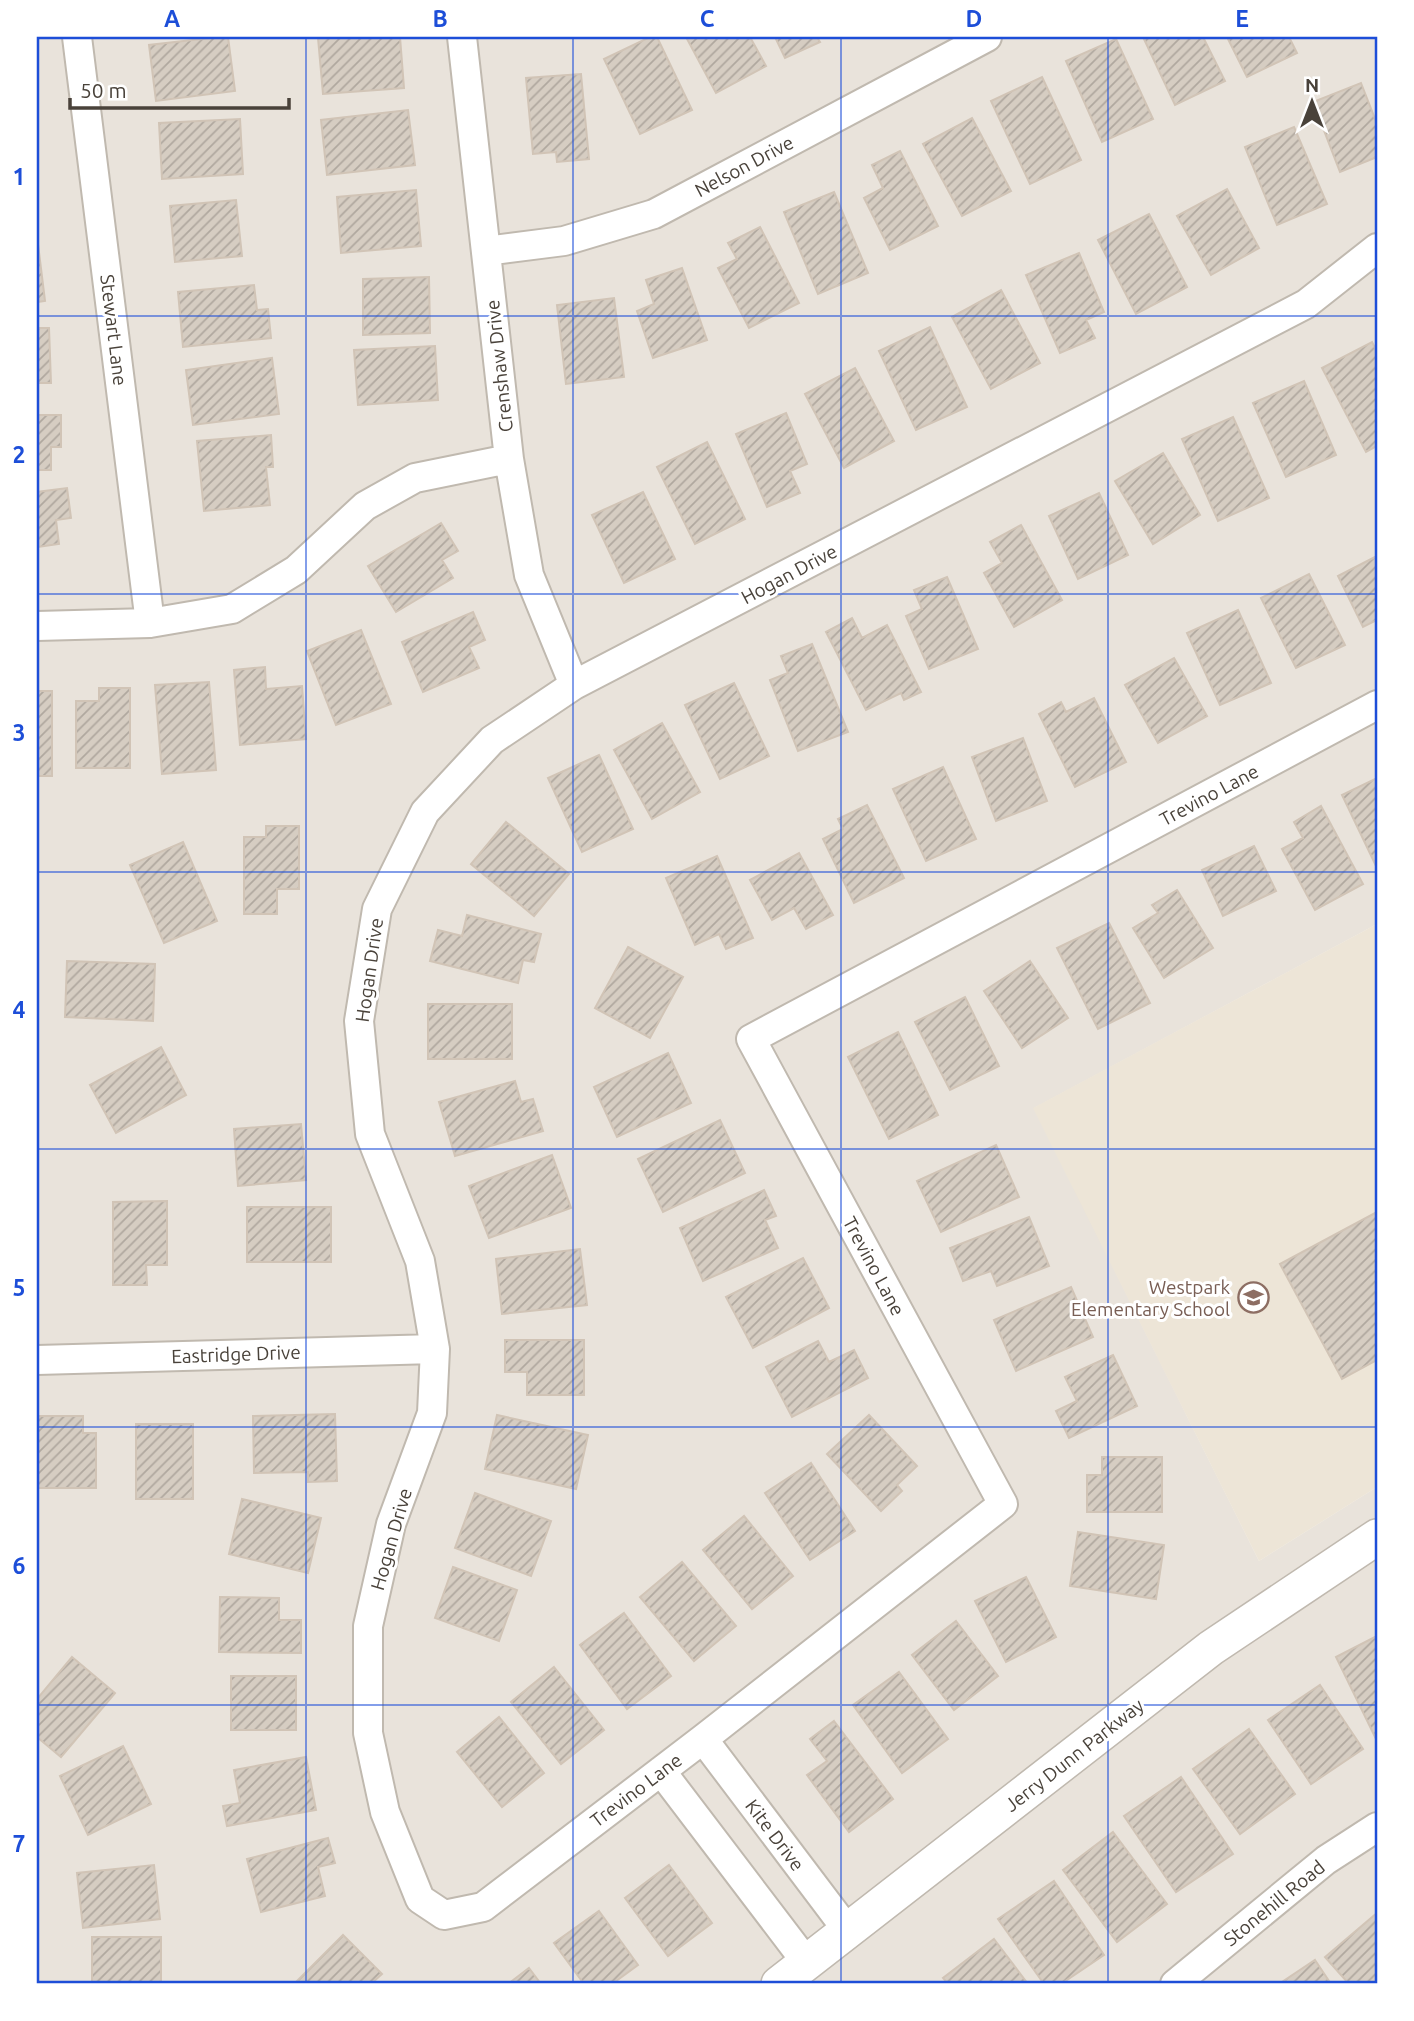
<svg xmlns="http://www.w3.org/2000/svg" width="1414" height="2021" font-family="Ubuntu,sans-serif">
<defs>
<pattern id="building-hatch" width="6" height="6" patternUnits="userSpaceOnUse" patternTransform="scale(1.75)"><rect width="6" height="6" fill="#d6cdc2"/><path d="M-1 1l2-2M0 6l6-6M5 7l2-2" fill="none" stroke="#b0a89f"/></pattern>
</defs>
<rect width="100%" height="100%" fill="#f5f2ec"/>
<!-- residential -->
<path fill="#e9e3db" d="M37 37H1377V924L1034 1108 1259 1561 1377 1487V1984H37Z"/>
<!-- education -->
<path fill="#ede5d7" d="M1377 924V1487L1259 1561 1033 1108Z"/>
<!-- building -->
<path fill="url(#building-hatch)" stroke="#d1c4b6" stroke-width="2" d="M219 37H228L235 91 156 101 149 45Z
M329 37H400L404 88 323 94 318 38Z
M650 37H657L692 110 640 134 604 59Z
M686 37H750L766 66 716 93Z
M775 37H817L820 42 785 58Z
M1143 37H1203L1225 81 1175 105Z
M1227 37H1289L1297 53 1247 77Z
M1116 39 1153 119 1102 142 1066 61Z
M581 74 589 159 557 162 556 152 533 154 526 78Z
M1042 77 1081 160 1030 184 991 101Z
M1361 83 1377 124V157L1340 172 1313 102Z
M408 110 415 165 327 175 321 120Z
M972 118 1011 191 962 216 923 144Z
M240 119 243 174 162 179 159 123Z
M1294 127 1327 204 1277 225 1245 147Z
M900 151 938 226 890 250 864 198 883 188 872 165Z
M1227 189 1259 248 1211 275 1177 216Z
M416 190 421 246 341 253 337 197Z
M834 192 868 273 818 294 784 212Z
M236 200 242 256 175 262 170 206Z
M1149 214 1187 287 1136 314 1098 240Z
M760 227 799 303 749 328 718 268 737 259 728 243Z
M37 236 45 301 37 302Z
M1079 253 1104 312 1086 320 1095 338 1060 353 1026 275Z
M682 268 707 340 653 358 637 311 654 304 646 280Z
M429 277 430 333 363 335V279Z
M254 285 257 310 268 309 271 338 183 347 178 292Z
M1001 290 1040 363 991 389 952 317Z
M614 298 624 377 566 384 557 305Z
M930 327 967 407 916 430 879 351Z
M37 328H49L51 383H37Z
M1372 342 1377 352V446L1366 452 1322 368Z
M435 346 438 400 358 405 354 350Z
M272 358 279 414 193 425 186 370Z
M855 368 894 441 844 468 805 394Z
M1304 381 1336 455 1286 477 1253 403Z
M786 413 807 464 790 471 800 493 767 507 736 434Z
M37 415H61V447H51V470H37Z
M1233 417 1269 498 1218 521 1182 439Z
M271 435 273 467H266L270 505 204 511 197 441Z
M707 442 745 519 695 544 657 467Z
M1163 453 1200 515 1153 544 1115 481Z
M67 488 71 518 56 520 59 544 37 547V492Z
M643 492 675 559 624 583 592 515Z
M1099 493 1128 555 1078 579 1049 516Z
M441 523 458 551 442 560 453 578 396 612 368 566Z
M1021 525 1062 600 1014 627 984 573 1002 563 990 542Z
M1377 556V620L1363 627 1338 576Z
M1309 574 1345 645 1296 668 1261 598Z
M947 577 978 649 929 669 906 616 922 609 914 590Z
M1238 610 1271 683 1220 705 1187 633Z
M473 612 485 640 469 647 479 668 423 692 402 642Z
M852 618 862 638 887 625 921 692 904 700 901 693 866 710 826 632Z
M361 630 391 704 336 725 307 651Z
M812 644 848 732 798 751 770 680 788 673 781 656Z
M1174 658 1207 716 1158 743 1125 685Z
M265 667 266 689 302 686 306 739 240 745 234 670Z
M209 682 216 770 162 774 155 685Z
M734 683 769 756 720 779 685 705Z
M99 688H130V768H76V701H99Z
M37 691H52V776H37Z
M1094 698 1126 762 1075 787 1039 714 1061 702 1066 712Z
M662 723 700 792 652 819 614 750Z
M1023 738 1047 801 996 821 972 757Z
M599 755 633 829 582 852 548 778Z
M943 767 976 839 926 861 893 789Z
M1377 778V868L1342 795Z
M867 805 904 878 854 903 823 839 843 829 838 819Z
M1321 806 1363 884 1315 910 1282 849 1303 838 1294 822Z
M506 822 569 874 534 916 471 864Z
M266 826H299V889H277V914H244V837H266Z
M183 842 217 921 164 943 130 865Z
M1254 846 1276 891 1223 916 1202 870Z
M799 853 833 915 806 929 794 908 772 920 750 880Z
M717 856 753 938 726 949 719 934 695 945 666 878Z
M1177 890 1213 948 1164 978 1133 928 1158 913 1152 905Z
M467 915 541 934 534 962 523 960 518 983 430 961 438 930 462 936Z
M1109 923 1150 1003 1098 1029 1057 948Z
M628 947 683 977 650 1038 595 1008Z
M67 961 155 964 153 1021 65 1017Z
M1030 961 1068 1018 1022 1048 984 991Z
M965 997 999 1066 950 1090 915 1022Z
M428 1004H512V1059H428Z
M898 1032 938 1115 889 1139 848 1057Z
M161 1047 186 1095 116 1133 90 1085Z
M668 1053 691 1103 617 1137 594 1087Z
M515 1081 521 1102 533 1099 543 1131 455 1156 439 1102Z
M720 1120 745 1173 663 1212 638 1159Z
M301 1124 306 1180 238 1186 234 1129Z
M996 1145 1019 1197 941 1232 917 1181Z
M552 1155 571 1208 489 1238 469 1186Z
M764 1190 776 1216 765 1220 778 1248 703 1281 680 1228Z
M167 1201V1265H146L147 1285H113V1202Z
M247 1207H331V1262H247Z
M1377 1212V1360L1342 1379 1280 1264Z
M1029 1217 1049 1266 997 1286 991 1271 963 1281 950 1248Z
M580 1249 587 1305 502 1314 496 1259Z
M803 1258 829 1308 753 1348 726 1297Z
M1071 1287 1093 1337 1016 1371 994 1320Z
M505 1340H584V1395H527V1372H505Z
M818 1341 829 1362 854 1350 868 1378 792 1417 766 1367Z
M1113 1355 1137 1406 1069 1438 1056 1411 1077 1401 1065 1377Z
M335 1414 337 1481 308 1482V1472L254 1473 253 1416Z
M497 1415 588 1435 576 1489 485 1469Z
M869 1415 917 1466 897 1485 902 1491 881 1511 827 1454Z
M37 1416H83V1433H96V1488H37Z
M136 1424H193V1499H136Z
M1102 1457H1162V1512H1087V1475H1102Z
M811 1463 855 1531 810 1560 765 1493Z
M475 1493 551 1521 531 1576 455 1548Z
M242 1499 321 1518 308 1573 229 1554Z
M744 1516 793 1576 752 1609 703 1550Z
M1078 1532 1164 1545 1156 1599 1070 1586Z
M682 1562 736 1626 694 1661 640 1597Z
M453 1567 517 1590 499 1641 435 1618Z
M1026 1577 1056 1637 1006 1662 975 1601Z
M220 1597 279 1598V1620H301V1653L219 1652Z
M624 1613 671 1676 627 1709 580 1645Z
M956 1621 998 1676 954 1710 912 1655Z
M1377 1636V1739H1376L1336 1657Z
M72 1657 115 1693 61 1757 37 1737V1699Z
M554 1667 604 1730 561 1764 511 1702Z
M899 1672 948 1739 902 1773 853 1705Z
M231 1676H296V1730H231Z
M1320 1685 1363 1749 1311 1784 1268 1720Z
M499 1717 544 1773 502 1807 457 1752Z
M834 1721 893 1799 849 1832 807 1775 827 1761 810 1739Z
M1249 1729 1295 1794 1240 1834 1193 1769Z
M123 1746 151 1804 88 1835 60 1776Z
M306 1757 316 1810 227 1826 223 1806 240 1803 234 1770Z
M1181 1777 1233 1854 1176 1892 1124 1816Z
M1113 1832 1167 1904 1117 1942 1063 1870Z
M328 1838 335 1863 318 1867 325 1896 261 1912 247 1859Z
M154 1865 160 1919 83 1928 77 1873Z
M669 1865 712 1923 668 1956 625 1898Z
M1054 1881 1104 1955 1061 1984H1044L998 1919Z
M599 1911 638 1965 612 1984H584L554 1943Z
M1377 1913V1984H1349L1325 1957Z
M343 1935 382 1974 371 1984H294Z
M92 1937H161V1984H92Z
M994 1939 1028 1984H948L943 1978Z
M1315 1960 1331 1984H1279Z
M529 1968 541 1984H508Z"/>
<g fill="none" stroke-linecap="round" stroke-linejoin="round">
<defs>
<path id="minor" d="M77 37 150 623
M462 37 509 459 529 575 574 685
M1377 248 1306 304 574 685 492 740 425 812 377 909 359 1021 370 1134 420 1261 435 1349 432 1413 391 1524 368 1626V1733L385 1812 420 1899 444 1915 483 1907 703 1739 1003 1504 751 1039 1377 705
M486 251 564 241 654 214 987 37
M37 626 150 623 232 609 296 570 365 506 415 478 509 459
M37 1360 435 1349
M703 1739 848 1931
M661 1771 807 1963
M1175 1984 1326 1860 1377 1827"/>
<path id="tertiary" d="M779 1984 1211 1648 1377 1537"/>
</defs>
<!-- minor casing -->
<use href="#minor" stroke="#c0b9af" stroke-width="32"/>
<!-- tertiary casing -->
<use href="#tertiary" stroke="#c0b9af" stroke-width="38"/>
<!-- minor -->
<use href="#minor" stroke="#fff" stroke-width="28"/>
<!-- tertiary -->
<use href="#tertiary" stroke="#fff" stroke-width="35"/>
</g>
<!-- grid -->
<path fill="none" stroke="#1d4ed8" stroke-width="2" stroke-opacity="0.55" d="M306 37V1984M573 37V1984M841 37V1984M1108 37V1984M37 316H1377M37 594H1377M37 872H1377M37 1149H1377M37 1427H1377M37 1705H1377"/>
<!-- icons -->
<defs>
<symbol id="school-ring" viewBox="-11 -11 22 22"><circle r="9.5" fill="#fff" stroke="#8d6e63" stroke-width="1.5"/><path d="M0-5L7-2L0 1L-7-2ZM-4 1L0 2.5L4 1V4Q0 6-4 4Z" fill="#8d6e63"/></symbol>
</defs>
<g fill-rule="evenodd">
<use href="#school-ring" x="1236" y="1280" width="35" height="35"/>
</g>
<g text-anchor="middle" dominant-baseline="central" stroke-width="6" stroke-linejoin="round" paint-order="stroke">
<!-- street labels -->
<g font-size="19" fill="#49423a" stroke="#fff">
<text transform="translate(744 166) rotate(-28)">Nelson Drive</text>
<text transform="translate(114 330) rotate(83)">Stewart Lane</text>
<text transform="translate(499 366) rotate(-96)">Crenshaw Drive</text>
<text transform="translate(789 574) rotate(-28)">Hogan Drive</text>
<text transform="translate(1209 795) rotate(-28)">Trevino Lane</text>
<text transform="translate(369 970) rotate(-82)">Hogan Drive</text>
<text transform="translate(874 1266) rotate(62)">Trevino Lane</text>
<text transform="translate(236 1354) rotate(-2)">Eastridge Drive</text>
<text transform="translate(391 1539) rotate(-74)">Hogan Drive</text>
<text transform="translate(1074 1755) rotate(-38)">Jerry Dunn Parkway</text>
<text transform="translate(636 1790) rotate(-37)">Trevino Lane</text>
<text transform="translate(775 1835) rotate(53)">Kite Drive</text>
<text transform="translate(1274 1903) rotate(-39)">Stonehill Road</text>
</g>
<!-- education labels -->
<g font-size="19" fill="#785e54" stroke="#fff" text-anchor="end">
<text x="1230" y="1287">Westpark<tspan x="1230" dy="22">Elementary School</tspan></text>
</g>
</g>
<!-- border -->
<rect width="1414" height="2021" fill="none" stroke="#ffffff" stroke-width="77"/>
<!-- north arrow -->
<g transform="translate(1312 102)" stroke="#ffffff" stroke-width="5" paint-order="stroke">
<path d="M0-5L12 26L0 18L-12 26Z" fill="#49423a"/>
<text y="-10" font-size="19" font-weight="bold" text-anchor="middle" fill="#49423a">N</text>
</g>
<!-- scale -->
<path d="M70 98v10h219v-10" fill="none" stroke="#49423a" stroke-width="3.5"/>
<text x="80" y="98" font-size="21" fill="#49423a" stroke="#ffffff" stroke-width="5" paint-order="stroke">50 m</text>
<rect x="38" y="38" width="1338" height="1944" fill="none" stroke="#1d4ed8" stroke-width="2.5"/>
<g font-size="23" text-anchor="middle" font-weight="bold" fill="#1d4ed8">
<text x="172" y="27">A</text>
<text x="440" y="27">B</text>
<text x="707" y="27">C</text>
<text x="974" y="27">D</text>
<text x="1242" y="27">E</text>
<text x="19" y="185">1</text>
<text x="19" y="463">2</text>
<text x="19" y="741">3</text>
<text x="19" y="1018">4</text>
<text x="19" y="1296">5</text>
<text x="19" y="1574">6</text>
<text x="19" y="1852">7</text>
</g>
</svg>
